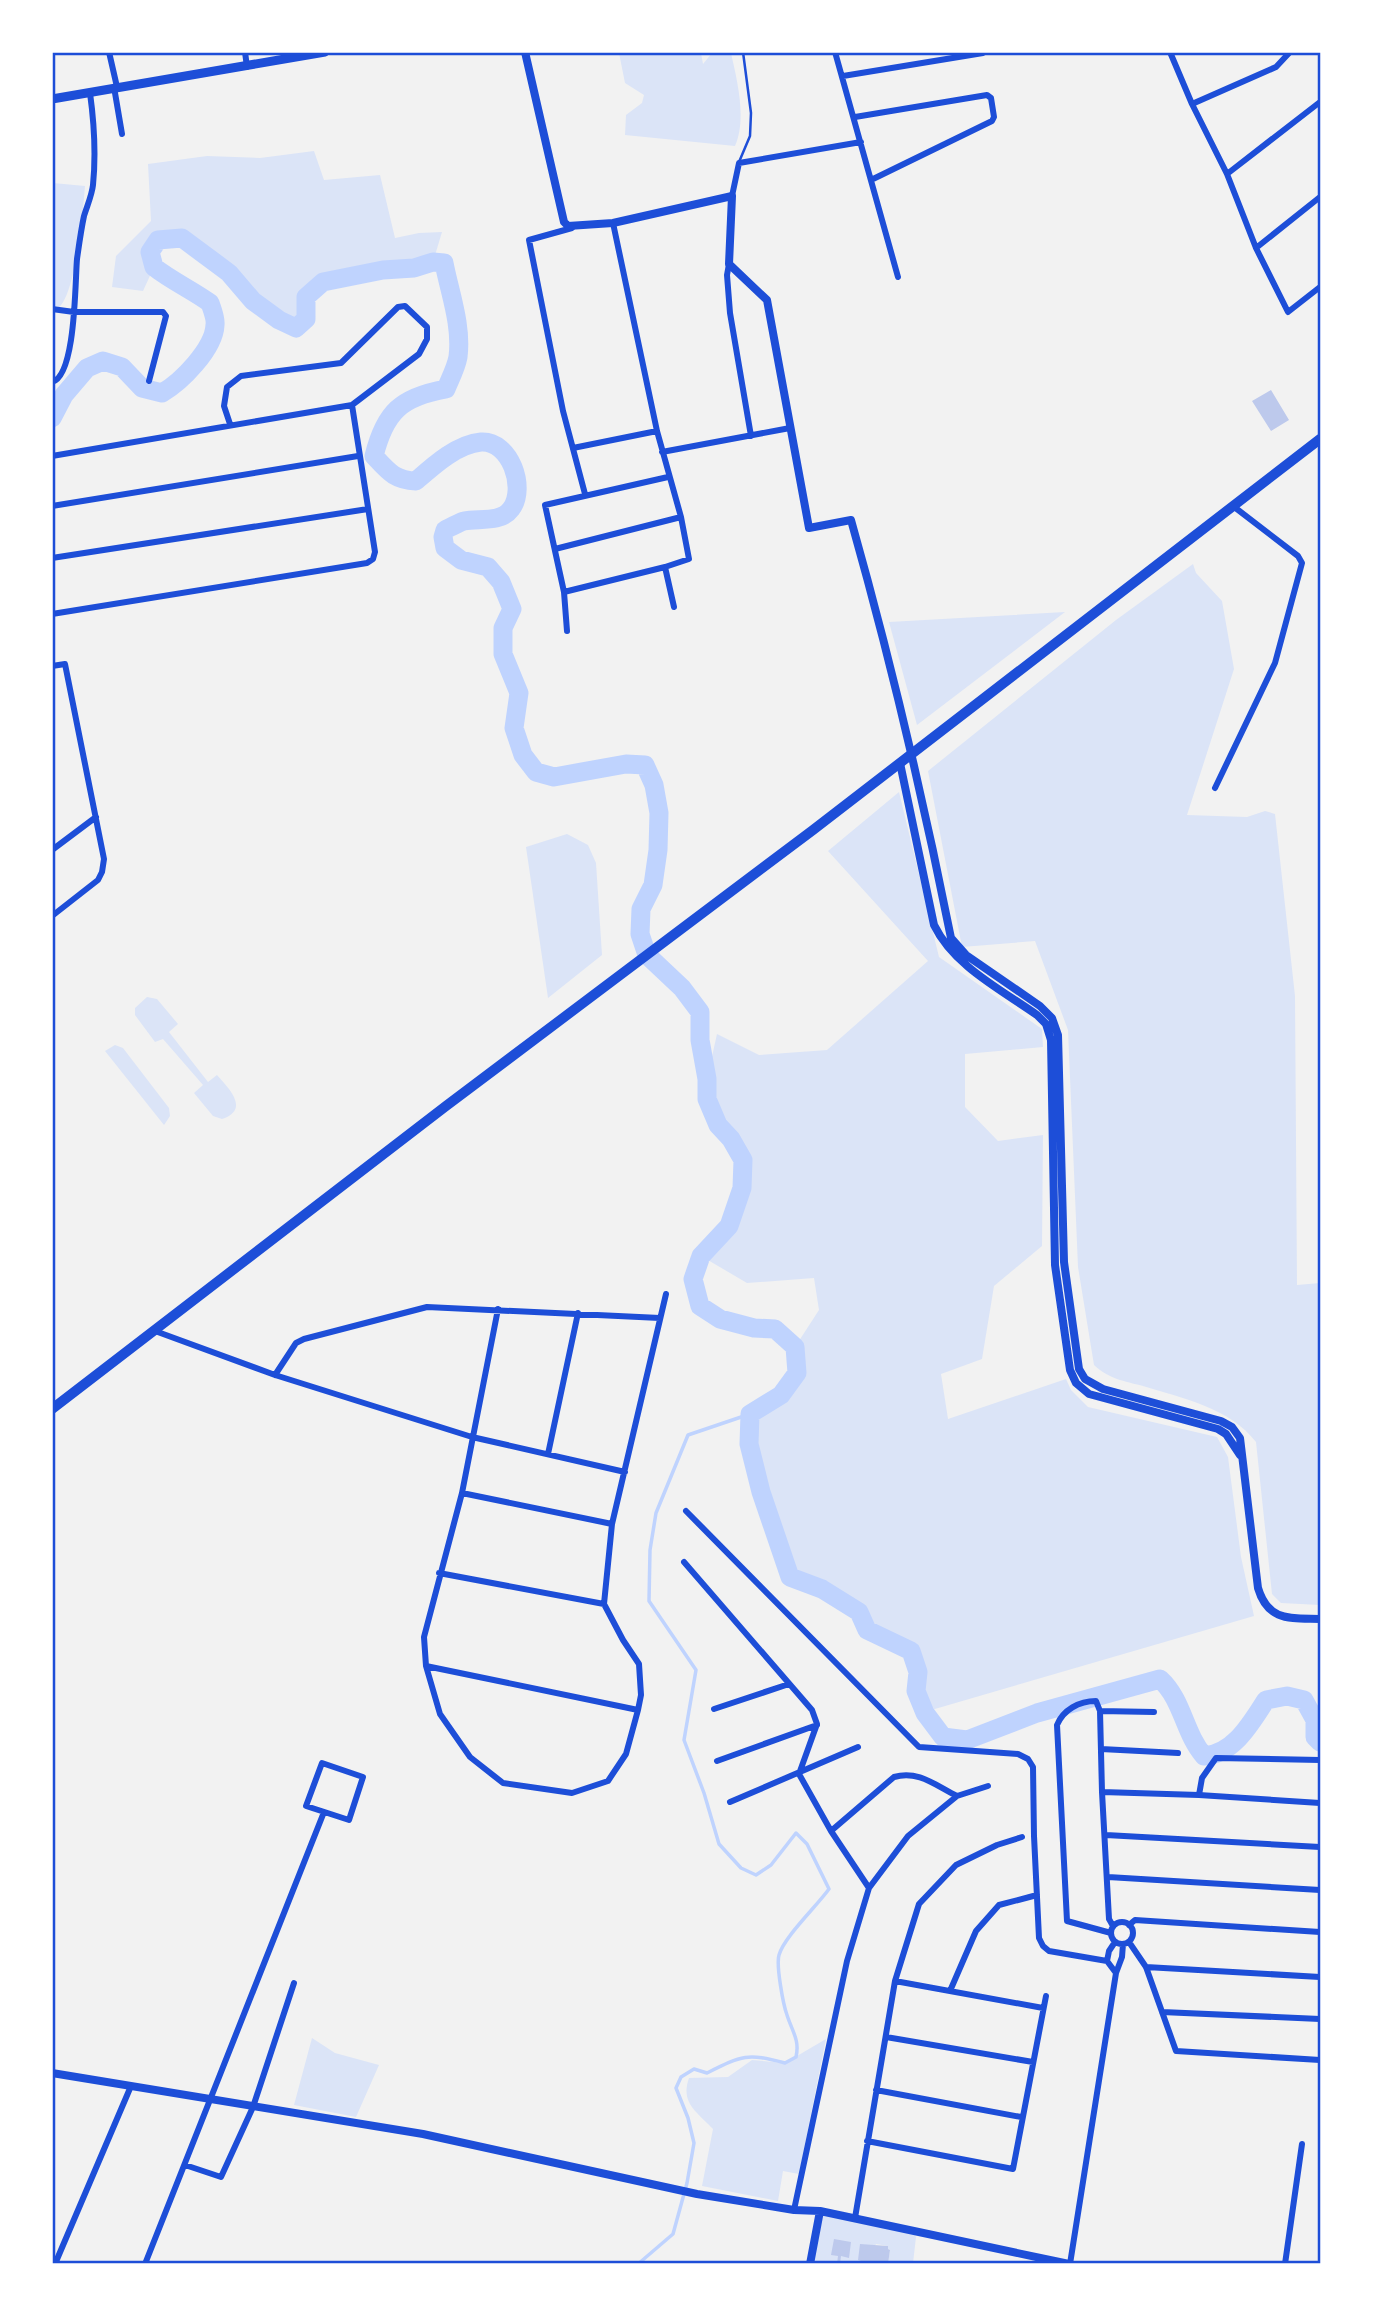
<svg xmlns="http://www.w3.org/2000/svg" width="1373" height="2316" font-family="Lato,sans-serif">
<rect width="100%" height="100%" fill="#f2f2f2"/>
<!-- green -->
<path fill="#dbe4f7" d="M619 53H701L703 64 712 53H731C737 80 747 119 735 146L625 135 626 115 642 103 644 95 625 83Z
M314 151 324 180 380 175 395 238 419 233 442 232 433 262 414 268 383 270 323 282 306 297V319L296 328 279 320 253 301 229 273 182 238 158 240 150 252 154 267 143 291 112 287 116 256 151 221 148 164 207 156 260 158Z
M53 183 85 186C83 210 76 297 57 309L53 308Z
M1193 564 1196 573 1222 601 1234 669 1187 815 1247 817 1265 811 1275 814 1295 996 1297 1285 1320 1283V1605L1281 1603 1272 1594 1256 1442C1230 1408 1182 1398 1143 1386 1124 1381 1109 1379 1094 1365L1078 1267 1068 1030 1035 941 962 947 928 771 1116 620Z
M1065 612 917 725 889 622Z
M899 792 939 957 1042 1029 1043 1047 965 1054V1107L998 1141 1043 1135 1042 1246 994 1286 982 1359 941 1374 948 1419 1066 1379 1071 1390 1088 1407 1217 1437 1228 1457 1241 1557 1254 1616 928 1711 916 1691 918 1672 911 1651 867 1630 859 1612 822 1589 790 1577 761 1492 749 1444 750 1414 781 1395 797 1373 795 1347 819 1310 814 1278 747 1283 701 1256 729 1226 742 1188 743 1160 731 1139 718 1125 707 1099V1079L717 1034 759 1055 827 1050 928 961 828 851Z
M567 834 588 845 596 863 602 955 548 998 526 847Z
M147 997 157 999 178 1024 169 1032 208 1082 217 1075C228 1088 251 1109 222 1119L213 1116 194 1093 203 1085 163 1039 155 1042 135 1015V1008Z
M115 1045 123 1048 169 1108 170 1116 164 1125 105 1051Z
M312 2038 335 2053 379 2065 356 2117 294 2105Z
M826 2039 799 2174 783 2171 778 2201 702 2186 713 2129C697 2112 680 2103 689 2078L728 2077 752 2060 785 2063Z
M823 2216 911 2230 916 2237 913 2263H888L890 2250 888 2249V2246L876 2244 865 2263 813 2264Z"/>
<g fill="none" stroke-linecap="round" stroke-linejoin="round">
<!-- stream -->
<path stroke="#bfd3fe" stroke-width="3.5" d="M638 2264 673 2234 687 2183 694 2143 688 2118 676 2088 681 2077 694 2069 707 2073C743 2055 747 2053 785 2063L796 2057C800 2040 792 2031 787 2015 783 2004 776 1965 779 1955 784 1937 816 1907 829 1889L807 1844 796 1833 771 1865 756 1875 741 1868 719 1844 704 1793 684 1740 696 1670 649 1601 650 1550 656 1513 688 1435 750 1414"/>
<!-- river -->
<path stroke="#bfd3fe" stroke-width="19" d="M52 418 64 395 87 368 103 361 122 367 142 388 162 393C181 382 214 349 215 325 216 318 212 309 210 303 192 290 172 281 154 267L150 252 158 240 182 238 229 273 253 301 279 320 296 328 306 319V297L323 282 383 270 414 268 433 262 444 263C450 294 462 325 458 357 456 368 450 379 446 389 401 397 385 412 374 456 388 471 394 480 416 481 433 466 457 444 481 442 510 440 527 488 511 509 501 523 479 518 464 521 458 523 451 527 445 530L443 537 445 548 461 560 488 567 501 582 512 609 503 628V654L519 693 514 728 523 755 536 772 554 777 626 764 645 765 654 785 659 813 658 850 653 885 641 909 640 934 647 955 682 988 700 1012V1040L707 1079V1099L718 1125 731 1139 743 1160 742 1188 729 1226 701 1256 693 1279 700 1306 720 1319 754 1328 775 1329 795 1347 797 1373 781 1395 750 1414 749 1444 761 1492 790 1577 822 1589 859 1612 867 1630 911 1651 918 1672 916 1691 925 1713 943 1737 967 1740 1037 1713 1160 1679C1183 1700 1184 1733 1204 1756 1234 1754 1251 1723 1266 1700L1287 1696 1304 1700 1315 1720V1737L1320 1742"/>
</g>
<!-- building -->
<path fill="#bdc9ec" d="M1271 390 1289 420 1271 431 1252 401Z
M834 2239 851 2242 849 2258 841 2256 840 2264H837L838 2256 831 2255Z
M860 2244 888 2246V2249L890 2250 888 2264H861V2261L858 2260Z"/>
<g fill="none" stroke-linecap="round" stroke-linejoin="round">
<!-- service -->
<path stroke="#1d4ed8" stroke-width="2.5" d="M739 162 750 136 751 113 743 52"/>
<!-- minor -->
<path stroke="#1d4ed8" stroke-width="6" d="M109 52 117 87
M245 52 247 67
M835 52 898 277
M1170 52 1192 104 1227 174 1256 248 1288 312 1320 287
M843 76 983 53
M114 87 122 134
M1192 104 1276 67 1290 52
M855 117 987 95 991 98 994 117 992 121 871 180
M1227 174 1320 102
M732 196 739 163 861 142
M572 228 529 240 563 411 585 494
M1256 248 1320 197
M729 264 727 275 730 313 751 436
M52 309 74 312H163L166 316 149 381
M52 382C76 376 75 281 77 259 79 245 81 230 84 216 87 206 92 195 93 185 96 155 94 122 90 93
M230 424 224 406 227 387 241 376 341 363 398 307 405 306 427 327V339L419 354 352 405
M573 448 657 431
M662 452 790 428
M52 456 352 405 375 552 373 559 367 563 52 614
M52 506 358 456
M555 549 681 517
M52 558 368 509
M665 567 674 607
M564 592 665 567 689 559 681 517 657 431 613 223
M567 631 564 592 545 505 668 477
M52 666 65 664 104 859 102 872 98 880 52 916
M1215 788 1275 663 1302 563 1298 556 1233 506
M52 850 96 817
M498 1309 462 1493 424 1637 426 1666 440 1714 470 1757 503 1783 572 1793 608 1781 626 1754 638 1710 641 1695 639 1664 623 1640 604 1604 612 1524 666 1294
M155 1331 275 1375 472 1437 625 1472
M275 1375 296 1343 304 1339 427 1307 660 1318
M548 1454 578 1313
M462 1493 612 1524
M686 1511 919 1747 1018 1754 1028 1759 1033 1767 1034 1836 1039 1938 1043 1946 1049 1951 1107 1961 1116 1973 1070 2264
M684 1562 812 1710 817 1724 799 1774 831 1831 869 1888
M439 1573 604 1604
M426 1666 638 1710
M714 1709 789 1684
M1100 1711 1154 1712
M1101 1749 1178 1753
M717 1761 817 1725
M322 1763 363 1777 349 1820 306 1806Z
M1102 1792 1199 1795 1320 1803
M1199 1795 1202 1778 1216 1758 1320 1760
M730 1802 858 1747
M831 1831 894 1777C918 1770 935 1785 957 1796
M1106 1835 1320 1847
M1108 1877 1320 1890
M1111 1933a11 11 0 1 1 22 0a11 11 0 1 1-22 0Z
M1129 1925 1135 1920 1320 1932
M1111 1933 1067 1921 1057 1725C1063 1710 1079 1701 1096 1701L1100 1711 1102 1792 1109 1919 1113 1926
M1129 1942 1146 1967 1176 2051 1320 2060
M1107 1961 1109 1951 1115 1942
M1146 1967 1320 1977
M1116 1973 1122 1957 1123 1944
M895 1981 1043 2008
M950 1991 976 1931 999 1905 1037 1895
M1162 2012 1320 2019
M886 2037 1033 2062
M876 2090 1021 2117
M867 2141 1013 2169 1046 1996
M185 2165 221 2177 253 2107 294 1983
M794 2210 847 1961 869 1888 908 1836 957 1796 988 1786
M855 2218 895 1981 919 1904 956 1865 997 1845 1022 1837
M55 2264 131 2086
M145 2264 324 1812
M1285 2264 1302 2144"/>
<!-- tertiary -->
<path stroke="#1d4ed8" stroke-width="8" d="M525 52 564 222 568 226 613 223 732 196 729 264 767 300 809 528 851 520C890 658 923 797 951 938L966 955 1040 1006 1052 1018 1058 1035 1064 1262 1079 1369 1085 1379 1103 1389 1221 1421 1232 1427 1240 1438 1258 1588C1268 1622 1291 1618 1320 1619
M900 763 934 925C954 966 1000 989 1037 1015L1046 1024 1051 1040 1055 1265 1070 1370 1076 1383 1089 1394 1218 1429 1226 1434 1240 1455
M52 2073 423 2134 697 2194 794 2210 820 2211 1069 2264
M810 2264 820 2211"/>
<!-- secondary -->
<path stroke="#1d4ed8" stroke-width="9" d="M52 99 325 52"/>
<!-- trunk -->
<path stroke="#1d4ed8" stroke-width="10" d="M52 1409 446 1106 813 830 1320 439"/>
</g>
<!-- border -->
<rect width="1373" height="2316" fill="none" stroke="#ffffff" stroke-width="108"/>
<rect x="54" y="54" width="1265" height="2208" fill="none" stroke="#1d4ed8" stroke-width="2.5"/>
</svg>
